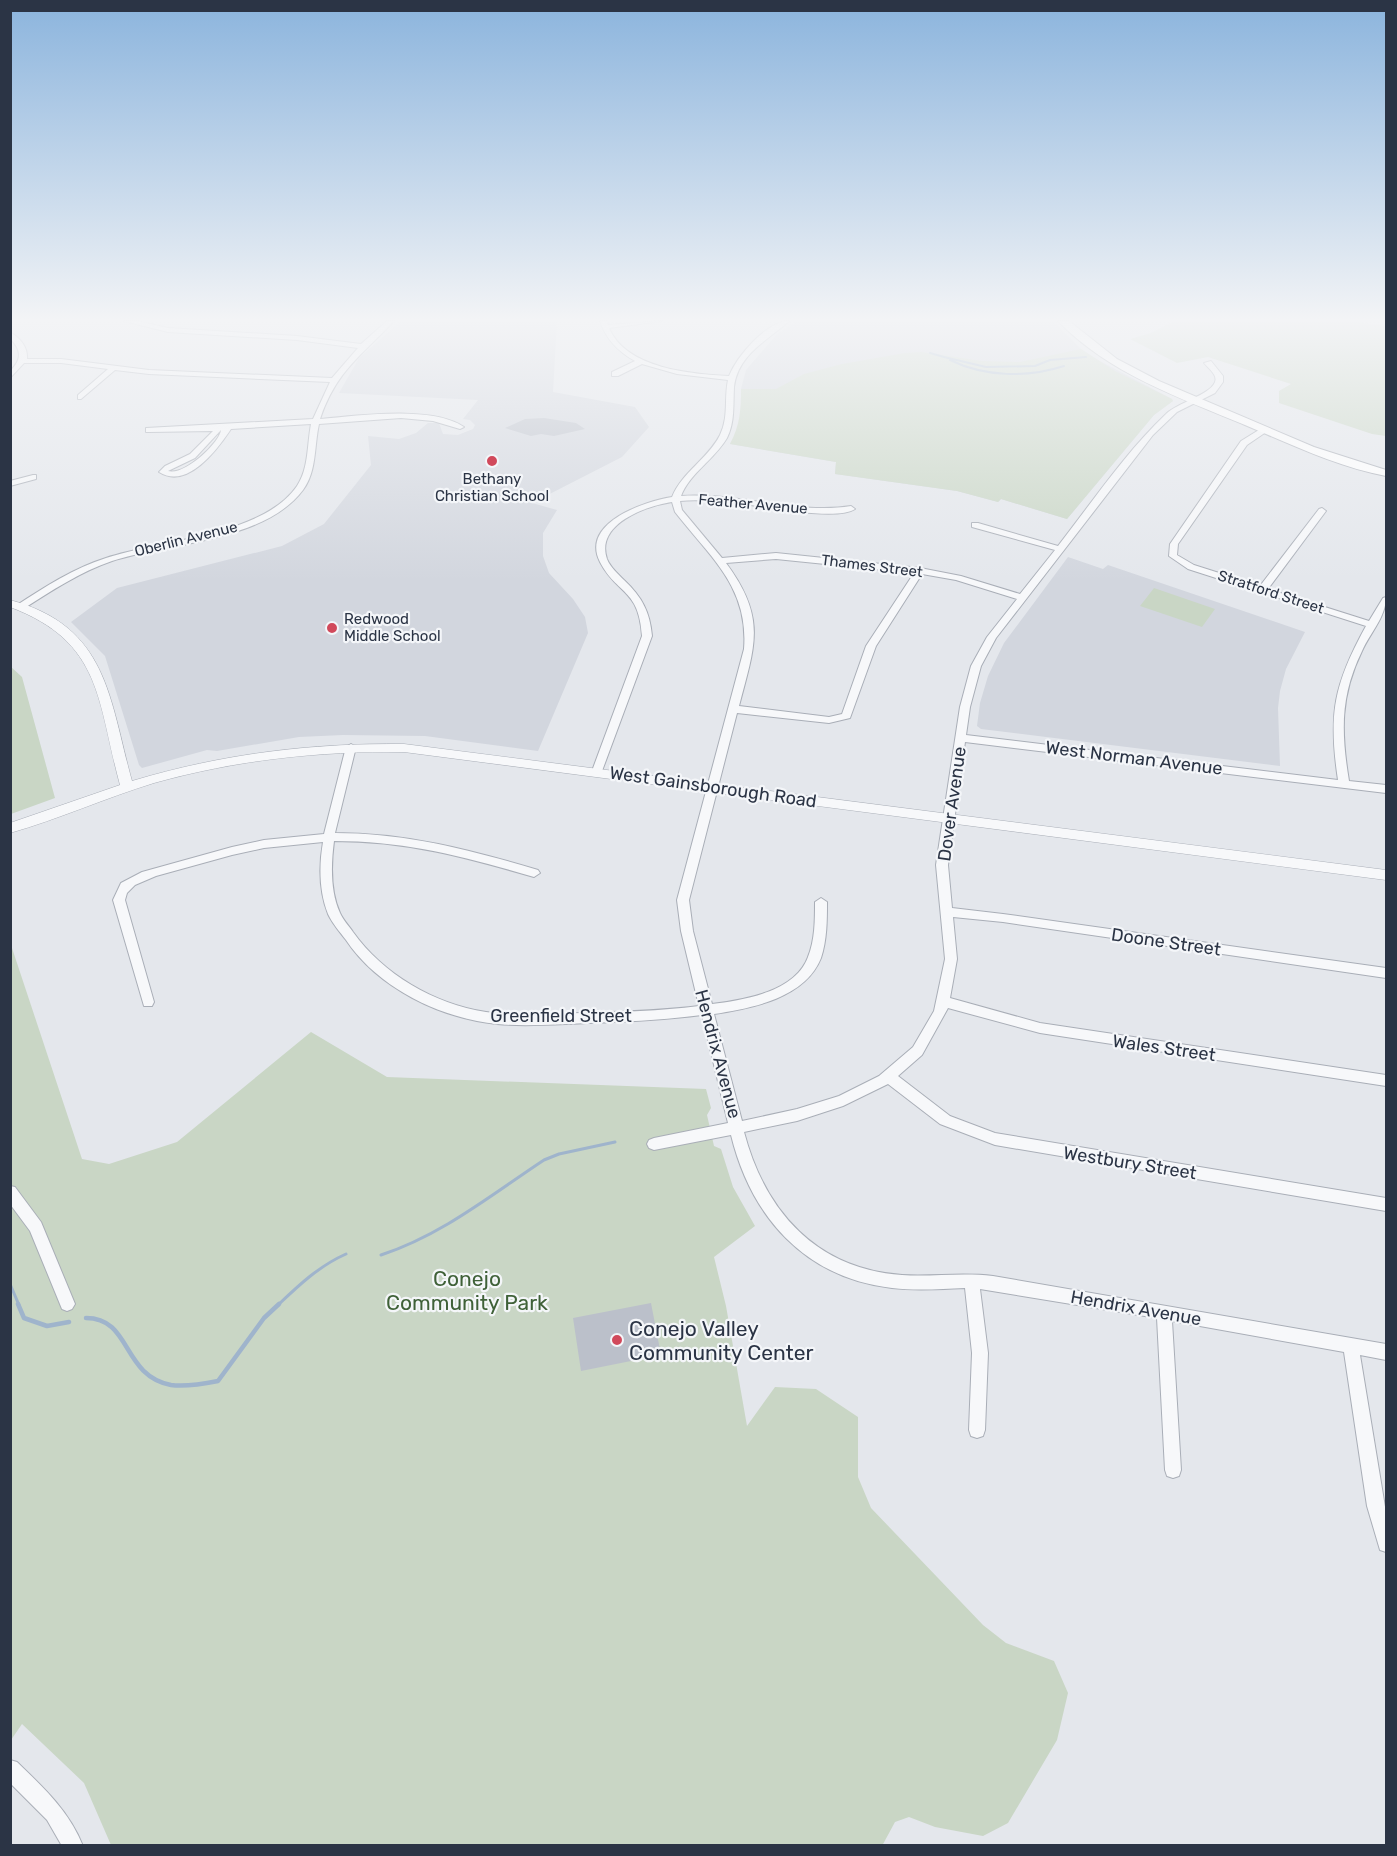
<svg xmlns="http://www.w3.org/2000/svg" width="1397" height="1856" font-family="Rubik,sans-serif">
<rect width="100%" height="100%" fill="#e4e7ec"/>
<!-- built -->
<path fill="#d2d6de" d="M401 321H557L553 392 635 407 649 427 622 457 532 503 557 510 543 533V556L549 573 573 599 585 617 588 633 538 751 425 736 343 735 299 737 217 751 207 750 142 768 139 765 105 656 71 622 117 588 282 546 324 524 371 465 368 436 399 439 416 433 428 423H439L443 434 458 435 473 429 475 425 470 420 463 419 478 400 339 393 359 358Z
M797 321H1053L1081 349 1098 360 1172 399 1173 401 1154 415 1067 519 1001 499 998 502 957 491 835 474 836 462 730 444 738 429 741 415V389L746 370 777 334Z
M1068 557 1103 569 1108 565 1305 632 1286 669 1280 691 1278 708 1280 766 981 729 977 726 980 703 988 676 1004 643Z"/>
<!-- green -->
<path fill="#c9d6c5" d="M1174 321H1348L1386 326V436L1372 434 1279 403V391L1291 384 1208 357 1177 363 1130 339 1151 333Z
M1081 349 1115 371 1172 399 1173 401 1154 415 1067 519 1001 499 998 502 957 491 835 474 836 462 730 444C740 425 741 410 741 389H776L804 374 842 364 905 353 921 352 982 361 1020 362Z
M1154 588 1215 609 1202 627 1140 606Z
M10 666 22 677 55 798 11 814Z
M10 942 82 1159 109 1164 177 1142 311 1032 387 1077 706 1089 711 1108 707 1115 714 1146 721 1149 733 1187 755 1226 714 1257 726 1306 747 1426 775 1387 816 1389 858 1417V1477L871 1508 983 1625 1006 1643 1054 1661 1068 1693 1057 1740 1008 1823 983 1836 935 1827 909 1817 895 1822 882 1846 111 1845 84 1783 22 1724 11 1740Z"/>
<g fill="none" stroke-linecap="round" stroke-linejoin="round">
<!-- stream-far2 -->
<path stroke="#9fb4cc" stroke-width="2" d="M930 353 944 357
M944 357 986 367 1035 366 1050 360 1086 357
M950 360C985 377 1027 378 1064 366"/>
<!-- stream-far1 -->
<path stroke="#9fb4cc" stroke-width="3" d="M381 1255C442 1235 491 1195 544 1160L559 1154 615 1142
M10 1284 19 1305
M278 1305C299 1285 319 1266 346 1254"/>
<!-- stream -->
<path stroke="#9fb4cc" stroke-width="4.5" d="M18 1304 24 1318 47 1326 69 1322
M86 1318C132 1318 121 1375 171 1385 186 1387 203 1384 218 1381L264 1318 279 1304"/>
</g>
<!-- building -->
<path fill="#bbc0ca" d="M544 418 576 423 585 429 554 436 541 434 531 436 505 428 525 419Z
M651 1303 661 1355 581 1371 573 1318Z"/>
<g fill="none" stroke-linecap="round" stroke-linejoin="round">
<defs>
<path id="minor" d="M124 321H137L168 328 297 336 361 344 387 321H394C362 355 336 371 320 419 359 416 431 405 464 427L460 429 433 421 401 418 319 424C314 446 317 471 303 490 265 541 169 543 112 561 80 572 51 591 23 609H17V605C45 587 74 568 106 558 160 540 263 536 297 486 309 468 307 445 311 424L231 429C217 450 187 490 159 472L165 466 190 454 213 431 149 432H146V428L313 419 330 382 149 374 115 370 81 399H78V395L108 369 61 363H24L10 378V371C22 359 22 351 10 338V332C20 338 28 347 27 359H61L149 370 332 378 358 348 297 340 168 332ZM221 430C220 442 185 476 168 471L195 458Z
M600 321H606L608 325 662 321 609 328C626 369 692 374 729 376 737 356 767 321 789 321 767 341 738 354 734 387 733 405 735 422 727 438 714 460 690 473 681 496 737 492 798 515 851 506L855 509C836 522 757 505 731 502 714 501 696 499 680 501L682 510 722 558 776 553 920 568 961 576 1020 594 1055 550 972 527V523H978L1058 546C1093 501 1125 453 1166 414 1177 403 1210 395 1215 382 1218 375 1208 368 1204 363L1211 361 1223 376V382L1215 393 1177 412 1153 435 996 638 981 666 970 707 966 735 1338 780C1328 714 1334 684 1366 626L1188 569 1169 556 1170 544 1241 441 1262 428 1269 430 1247 445 1178 544 1177 555 1194 565 1260 586 1319 509 1322 508 1326 511 1268 589 1369 621 1383 598 1386 597C1386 617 1370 633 1362 651 1340 696 1341 732 1349 781L1386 785V793L965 742 948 865 952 908 1003 914 1386 968V978L1003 922 953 917 957 959 950 998 1040 1023 1386 1075V1086L1040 1033 948 1008 922 1055 898 1076 950 1116 995 1133 1386 1198V1211L995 1145 940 1124 888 1084 843 1106 797 1121 744 1132C765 1212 817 1269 902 1275 932 1277 962 1272 993 1276L1386 1344V1360L1360 1355 1386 1513V1552L1380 1550 1367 1506 1344 1352 1172 1321 1181 1470 1179 1476 1173 1478 1167 1476 1165 1470 1157 1318 980 1289 988 1353 985 1430 983 1436 977 1438 971 1436 969 1430 972 1353 965 1288C941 1289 916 1291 892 1288 805 1278 751 1217 731 1135L654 1150 649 1148 647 1144 649 1140 654 1138 728 1123 702 1015C664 1020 626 1022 588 1023 558 1024 527 1027 497 1024 440 1018 378 988 346 940 340 932 332 923 328 914 319 891 319 865 323 842L264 848 232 855 156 876 135 885 127 893 125 900 154 1002 152 1006H144L113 900 121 883 142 872 232 847 264 840 324 834 346 747 351 744 356 747 335 833C406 833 471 850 538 870L540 873 534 877C465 857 407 841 334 841 331 864 330 891 340 913 343 920 349 926 353 932 383 974 434 1004 486 1012 517 1017 550 1014 581 1013 621 1012 660 1011 699 1006L681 931 677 900 744 649C749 587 710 557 675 512L672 502C646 506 595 524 607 559 610 567 618 574 624 580 642 597 650 612 652 636L602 771 601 774H593L592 771 642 636C639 588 617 595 600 562 580 523 645 501 672 497 682 472 708 459 720 435 729 417 724 398 728 380L677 374 642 364 618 376H612V372L635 361C617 351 606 339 600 321ZM776 559 914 573 866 646 842 714 829 717 739 706C755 645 767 618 726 563ZM922 574 956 580 1017 599 987 637 971 666 960 707 936 865 945 959 934 1011 913 1047 879 1076 839 1096 797 1109 742 1121 714 1014C753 1008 805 998 821 958 827 940 827 920 827 902L821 898 815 902C815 920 815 940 808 957 795 992 744 1000 712 1004L693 931 689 900 737 713 829 723 850 718 876 646Z
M33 475H36V479L10 486V481Z
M10 1186 15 1187 41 1222 75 1304 72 1309 67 1311 62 1309 30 1231 10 1204Z
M10 1760 17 1762C43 1787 69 1811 83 1846H62L47 1820 10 1783Z"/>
<path id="tertiary" d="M10 600C108 626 109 698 132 781 222 754 311 743 404 744L1386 870V880L404 752C319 751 236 760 154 783 105 798 59 819 10 833V823L120 785C97 701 103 642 10 607Z"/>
<path id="secondary" d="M1058 321H1069L1117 359 1159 381 1314 447 1386 470V476C1338 467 1290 444 1245 425 1180 398 1108 373 1058 321Z"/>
</defs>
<!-- minor casing -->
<use href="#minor" stroke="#a9aeb7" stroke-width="2"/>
<!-- tertiary casing -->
<use href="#tertiary" stroke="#a9aeb7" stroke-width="1"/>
<!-- secondary casing -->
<use href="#secondary" stroke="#a9aeb7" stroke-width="2"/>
<!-- minor -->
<use href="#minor" fill="#f7f8fa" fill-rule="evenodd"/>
<!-- tertiary -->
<use href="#tertiary" fill="#f7f8fa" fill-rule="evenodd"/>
<!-- secondary -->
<use href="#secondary" fill="#fff" fill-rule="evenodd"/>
</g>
<!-- sky -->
<linearGradient id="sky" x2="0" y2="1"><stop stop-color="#8bb4dd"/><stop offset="0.55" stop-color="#f3f4f6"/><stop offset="1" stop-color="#f3f4f6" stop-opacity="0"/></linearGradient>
<rect width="1397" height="581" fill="url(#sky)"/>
<!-- markers -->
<g fill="#d1495b" stroke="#f4f6f9" stroke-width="2">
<circle cx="492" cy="461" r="6"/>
<circle cx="332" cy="628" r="6"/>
<circle cx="617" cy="1340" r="6"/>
</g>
<g text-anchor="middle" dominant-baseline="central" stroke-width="4.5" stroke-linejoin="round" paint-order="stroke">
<!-- far-poi labels -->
<g font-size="15" fill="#2b3445" stroke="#f4f6f9">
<text x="492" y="479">Bethany<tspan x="492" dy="17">Christian School</tspan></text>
<text x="344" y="619" text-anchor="start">Redwood<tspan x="344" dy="17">Middle School</tspan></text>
</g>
<!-- far-street labels -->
<g font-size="15" fill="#2b3445" stroke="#f4f6f9">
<text transform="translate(753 504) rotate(5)">Feather Avenue</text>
<text transform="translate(186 539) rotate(-14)">Oberlin Avenue</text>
<text transform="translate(872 566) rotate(7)">Thames Street</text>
<text transform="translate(1271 592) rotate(18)">Stratford Street</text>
</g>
<!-- street labels -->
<g font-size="18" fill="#2b3445" stroke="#f4f6f9">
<text transform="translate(1134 758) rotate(7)">West Norman Avenue</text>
<text transform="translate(713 787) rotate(8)">West Gainsborough Road</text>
<text transform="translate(952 804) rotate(-82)">Dover Avenue</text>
<text transform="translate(1166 942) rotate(8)">Doone Street</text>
<text x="561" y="1016">Greenfield Street</text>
<text transform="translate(1164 1048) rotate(8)">Wales Street</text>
<text transform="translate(718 1054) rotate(75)">Hendrix Avenue</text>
<text transform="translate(1130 1163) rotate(9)">Westbury Street</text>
<text transform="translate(1136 1308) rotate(10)">Hendrix Avenue</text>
</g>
<!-- near-park labels -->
<g font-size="21" fill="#3f6138" stroke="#f4f6f9">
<text x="467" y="1278">Conejo<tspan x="467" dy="24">Community Park</tspan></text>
</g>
<!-- near-poi labels -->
<g font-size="21" fill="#2b3445" stroke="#f4f6f9" text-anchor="start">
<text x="629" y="1328">Conejo Valley<tspan x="629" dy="24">Community Center</tspan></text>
</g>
</g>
<!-- border -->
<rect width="1397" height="1856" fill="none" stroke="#2b3445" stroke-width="24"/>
</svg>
